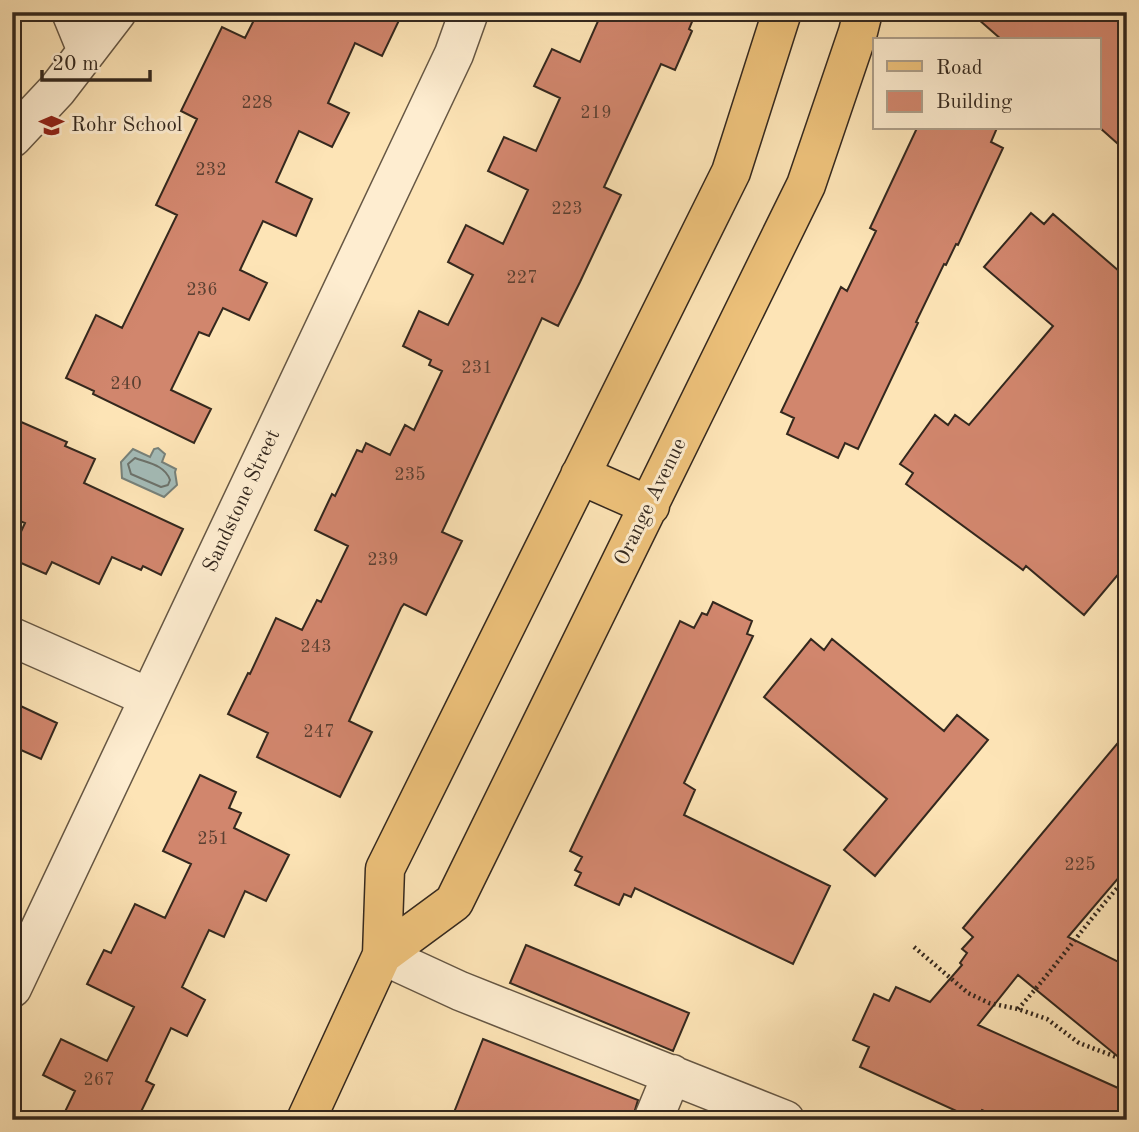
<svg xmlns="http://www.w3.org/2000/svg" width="1139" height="1132" font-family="'Old Standard TT',serif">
<rect width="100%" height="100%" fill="#fde4b6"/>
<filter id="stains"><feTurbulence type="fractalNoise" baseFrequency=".00286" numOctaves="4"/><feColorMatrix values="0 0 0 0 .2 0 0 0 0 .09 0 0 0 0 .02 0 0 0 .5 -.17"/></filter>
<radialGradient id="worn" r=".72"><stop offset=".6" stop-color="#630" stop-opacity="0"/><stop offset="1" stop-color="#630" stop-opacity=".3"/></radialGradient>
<!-- water -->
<path fill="#a4bcb8" stroke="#77817a" stroke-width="2" d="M158 448 165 454 162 462 176 469 175 472 177 485 164 497 122 478 121 462 133 449 150 457 154 449Z"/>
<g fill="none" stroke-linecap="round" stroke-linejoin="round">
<!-- shore -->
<path stroke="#6c726b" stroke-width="2" d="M135 458C148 463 165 465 170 480L168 485 161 487 131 474 128 464Z"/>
</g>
<!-- building -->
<path fill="#d1866d" stroke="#34281e" stroke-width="2" d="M258 12H403L382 56 355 43 328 103 349 113 332 147 299 131 276 182 312 199 296 236 263 221 240 270 267 283 249 320 223 308 209 336 199 332 171 390 211 409 194 443 93 394 94 391 66 378 96 315 122 328 177 215 156 205 197 119 181 111 222 27 245 38Z
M602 12H696L689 29 692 31 675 70 661 64 604 187 621 195 580 282 558 326 542 318 442 532 462 541 426 615 404 604 401 608 349 721 372 732 340 797 257 757 268 733 228 714 248 673 250 674 276 618 302 630 317 600 321 602 348 546 315 530 332 494 335 496 357 450 362 452 366 443 390 455 405 425 414 430 442 371 429 365 431 360 403 346 419 311 448 325 473 275 448 262 466 225 503 244 528 190 488 171 504 137 536 151 560 98 534 86 552 49 580 62Z
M970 12H1108L1127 29V152L1099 127V40H1002Z
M917 128H997L991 142 1003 148 958 245 956 244 946 265 944 264 916 322 918 323 858 449 845 443 838 458 787 434 794 418 781 412 841 287 847 291 876 231 870 228Z
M1031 213 1044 224 1053 214 1127 278V564L1084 615 1026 566 1023 570 906 484 913 473 900 464 935 415 948 425 955 415 969 425 1053 326 984 267Z
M12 418 67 442 65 446 95 459 84 483 183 529 161 575 143 566 141 570 112 557 99 584 52 562 46 574 12 559V551L25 523 12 518Z
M713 602 752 621 747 634 753 636 684 783 695 790 684 815 830 886 793 964 635 888 631 897 624 894 619 905 575 885 581 873 575 870 582 857 570 851 680 621 694 628 702 613 707 615Z
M811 639 824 650 832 639 944 731 957 715 988 740 875 876 844 850 887 799 764 697Z
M12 702 57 723 41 759 12 746Z
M1127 732V868L1068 937 1127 966V1064L1018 975 978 1025 1127 1092V1120H1004L982 1110 976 1120 860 1067 869 1047 853 1040 874 994 889 1001 896 987 930 1002 962 965 960 963 967 953 962 949 973 937 963 928Z
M200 775 236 792 229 808 241 813 234 828 289 855 266 901 245 891 224 937 209 930 182 987 205 1000 187 1036 171 1028 146 1081 154 1085 137 1120H61L75 1091 43 1075 61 1039 107 1061 134 1007 87 984 104 950 111 953 135 904 165 918 191 864 163 851Z
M526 945 689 1013 673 1051 510 983Z
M483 1039 638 1100 632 1120H451Z"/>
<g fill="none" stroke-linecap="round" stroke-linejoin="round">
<defs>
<path id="minor" d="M71 12 87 51
M12 138 57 90 117 12
M12 637 148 697
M382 955 460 991 785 1120
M12 988 454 54 469 12
M653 1120 672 1074"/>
<path id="major" d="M580 475 650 506
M382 955 454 902 806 185 858 32 863 12
M306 1120 382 955 385 869 731 172 782 12"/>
</defs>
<!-- minor casing -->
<use href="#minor" stroke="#665744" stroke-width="41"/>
<!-- major casing -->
<use href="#major" stroke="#34281e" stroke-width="41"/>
<!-- path -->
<path stroke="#34281e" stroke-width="4.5" stroke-dasharray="2 3.5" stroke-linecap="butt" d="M1122 716 1127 712
M914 947 968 993 989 1003 1018 1009 1047 1019 1079 1043 1127 1061
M1018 1009C1056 967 1088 920 1127 877"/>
<!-- minor -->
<use href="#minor" stroke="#feedd0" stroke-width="38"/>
<!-- major -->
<use href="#major" stroke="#eec27b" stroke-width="38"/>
</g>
<!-- icons -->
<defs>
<symbol id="school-bare" viewBox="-9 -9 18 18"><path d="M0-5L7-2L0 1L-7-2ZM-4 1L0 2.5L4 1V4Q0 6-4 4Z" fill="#8f2418" stroke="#feedd0" stroke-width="2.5" paint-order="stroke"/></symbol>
</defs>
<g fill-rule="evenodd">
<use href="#school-bare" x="34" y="108" width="35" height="35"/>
</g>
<g text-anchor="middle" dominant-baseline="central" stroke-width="6" stroke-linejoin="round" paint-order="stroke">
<!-- number labels -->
<g font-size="18" fill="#5b4032">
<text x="257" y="103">228</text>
<text x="596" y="113">219</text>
<text x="211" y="170">232</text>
<text x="567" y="209">223</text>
<text x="522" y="278">227</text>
<text x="202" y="290">236</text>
<text x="477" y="368">231</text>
<text x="126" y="384">240</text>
<text x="410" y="475">235</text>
<text x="383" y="560">239</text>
<text x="316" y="647">243</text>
<text x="319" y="732">247</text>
<text x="213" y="839">251</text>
<text x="1080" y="865">225</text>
<text x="99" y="1080">267</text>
</g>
<!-- poi labels -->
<g font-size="21" fill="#34281e" stroke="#feedd0" text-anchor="start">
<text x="71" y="125">Rohr School</text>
</g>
<!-- street labels -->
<g font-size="21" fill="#34281e" stroke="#feedd0">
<text transform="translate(242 501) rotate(-65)">Sandstone Street</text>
<text transform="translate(651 502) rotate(-64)">Orange Avenue</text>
</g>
</g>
<!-- margin -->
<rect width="1139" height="1132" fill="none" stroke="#fde4b6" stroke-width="42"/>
<rect x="14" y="14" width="1111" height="1104" fill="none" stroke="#34281e" stroke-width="3.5"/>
<rect x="21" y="21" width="1097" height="1090" fill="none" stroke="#34281e" stroke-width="2"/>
<!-- legend -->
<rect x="873" y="38" width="228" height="91" fill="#feedd0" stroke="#ad9e89" stroke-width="2"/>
<rect x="887" y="61" width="35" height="10" fill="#eec27b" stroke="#ad9e89" stroke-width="2"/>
<text x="936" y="74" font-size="21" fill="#34281e">Road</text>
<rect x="887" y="91" width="35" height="21" fill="#d1866d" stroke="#ad9e89" stroke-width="2"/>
<text x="936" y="108" font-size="21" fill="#34281e">Building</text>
<!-- scale -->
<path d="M42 70v10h108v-10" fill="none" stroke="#34281e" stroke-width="3.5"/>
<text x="52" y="70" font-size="21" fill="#34281e" stroke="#feedd0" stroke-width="5" paint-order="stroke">20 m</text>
<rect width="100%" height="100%" filter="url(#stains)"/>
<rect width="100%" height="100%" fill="url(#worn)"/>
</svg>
